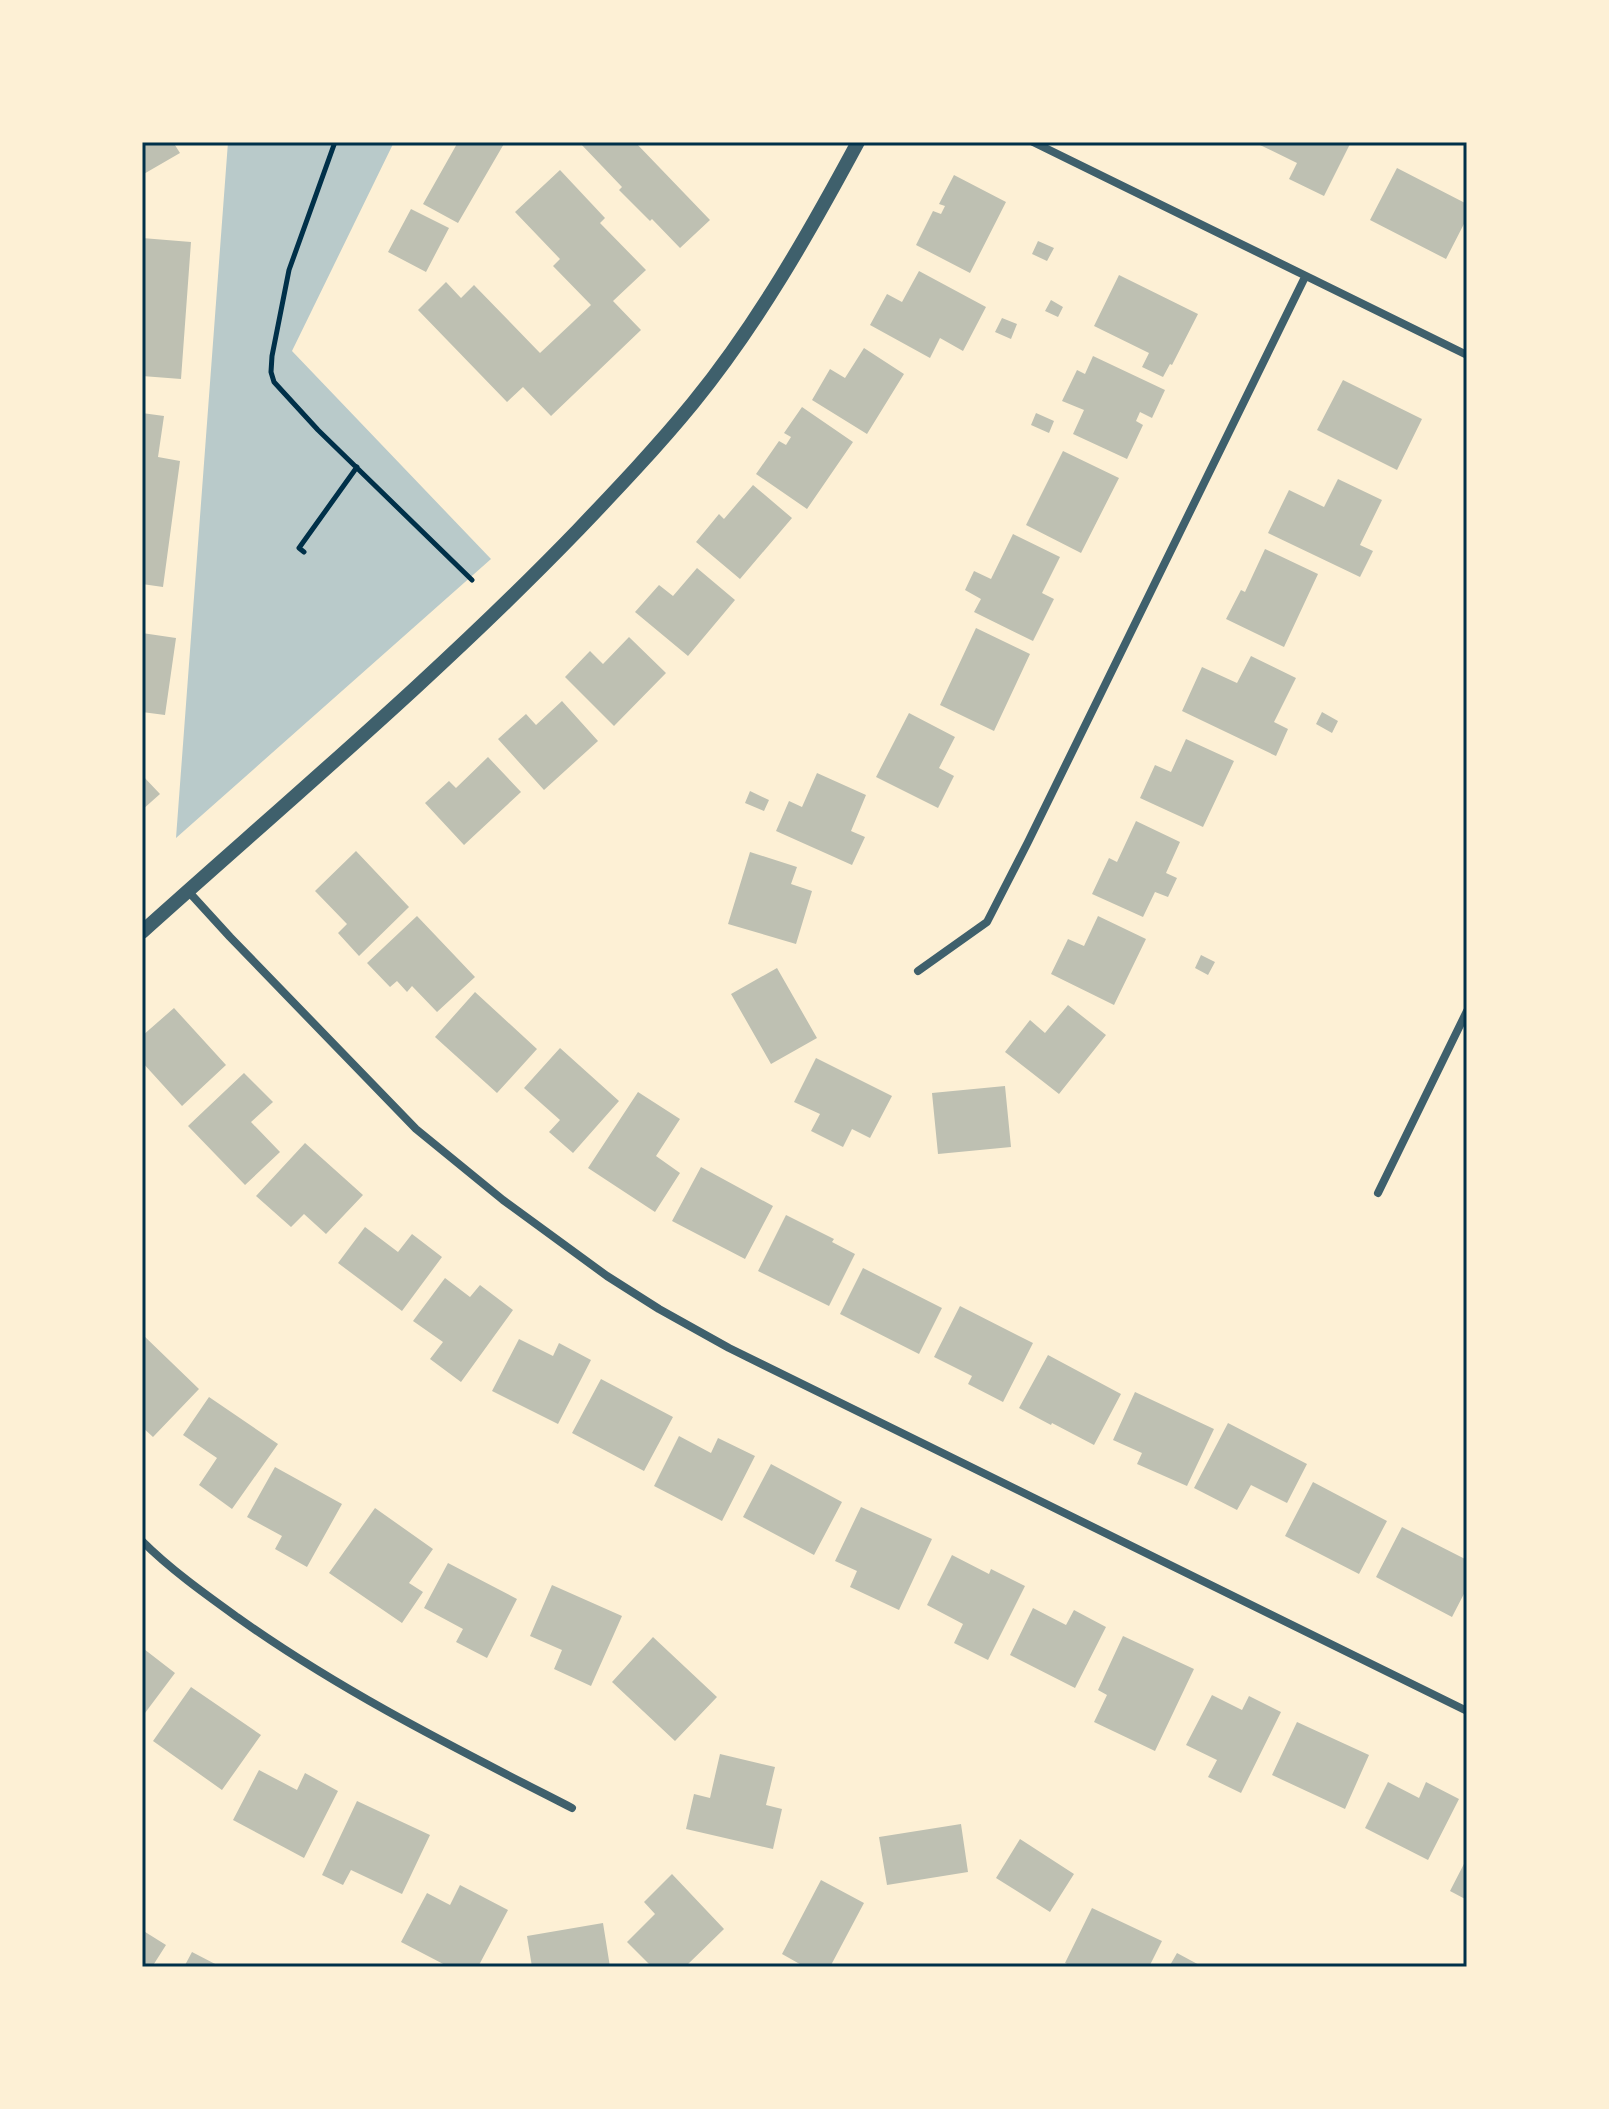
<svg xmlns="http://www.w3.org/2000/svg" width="1609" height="2109" font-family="'Golos Text',sans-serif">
<rect width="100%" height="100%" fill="#fdf0d5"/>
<!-- green -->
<path fill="#b9caca" d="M228 142H394L292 351 491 559 176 838Z"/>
<!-- building -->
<path fill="#bec0b2" d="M142 142H173L180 153 142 175Z
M458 142H505L458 223 423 204Z
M579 142H635L710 220 680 248 652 219 650 221 619 190 622 187Z
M1261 142H1351L1324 196 1289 179 1297 163 1260 145Z
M1397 168 1467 204V218L1446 259 1370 220Z
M560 170 605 218 600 223 646 270 613 301 641 330 551 416 523 387 507 402 418 310 446 282 461 298 474 285 540 353 591 305 553 266 560 259 515 212Z
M954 175 1006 202 970 273 916 245 933 211 941 214 945 206 939 204Z
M411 209 449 228 426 272 388 252Z
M142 238 191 242 181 379 142 376Z
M1038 241 1054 248 1047 261 1032 254Z
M919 271 986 307 963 351 940 338 930 358 870 325 887 294 902 302Z
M1119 275 1198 314 1172 365 1170 364 1163 377 1142 367 1149 353 1094 326Z
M1051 300 1063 307 1058 317 1045 311Z
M1002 318 1017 324 1011 339 995 332Z
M864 348 904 374 867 434 812 400 830 369 845 378Z
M1093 356 1165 390 1152 418 1140 412 1136 421 1143 425 1127 459 1073 434 1084 410 1062 401 1077 370 1085 374Z
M1343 380 1422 419 1397 470 1317 430Z
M802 407 853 442 807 509 756 474 779 441 786 445 791 437 784 433Z
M142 413 164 416 158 457 180 461 163 587 142 584Z
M1036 413 1054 421 1049 433 1031 425Z
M1063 451 1119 478 1081 553 1026 525Z
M1338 479 1382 500 1360 545 1373 551 1360 577 1268 533 1289 490 1324 507Z
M753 485 792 518 740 579 696 542 719 514 724 519Z
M1013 534 1060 557 1042 593 1054 599 1033 641 974 612 981 599 965 590 974 571 991 579Z
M1265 549 1318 574 1284 647 1226 619 1241 590 1245 592Z
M697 568 735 600 688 656 635 612 659 585 673 596Z
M976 628 1030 654 994 731 940 705Z
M142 633 176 638 165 715 142 712Z
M629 637 666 673 614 726 565 677 590 651 603 664Z
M1251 656 1296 678 1274 722 1288 729 1276 756 1182 711 1202 667 1237 683Z
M562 701 598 741 544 790 498 739 526 714 536 725Z
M1322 712 1338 721 1332 733 1316 724Z
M909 713 955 737 939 768 954 776 938 808 876 777Z
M1186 739 1234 761 1203 827 1140 798 1155 765 1171 772Z
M488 757 521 792 464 845 425 803 449 781 456 788Z
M817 773 866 795 851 831 865 837 852 865 776 831 789 801 802 807Z
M142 775 160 794 142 810Z
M750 791 769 800 764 811 745 803Z
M1136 821 1180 842 1166 873 1177 878 1168 897 1155 892 1143 917 1092 894 1109 858 1117 862Z
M356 851 409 907 359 956 338 933 347 924 315 891Z
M750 852 797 867 791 884 812 891 796 944 728 924Z
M417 916 475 977 437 1012 412 986 407 992 397 981 390 987 367 963Z
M1098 916 1146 939 1114 1005 1051 974 1068 939 1084 946Z
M1201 955 1215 962 1208 975 1195 968Z
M777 968 817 1038 771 1064 731 994Z
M475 992 537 1049 497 1093 435 1037Z
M1068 1005 1106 1035 1059 1094 1005 1052 1030 1020 1045 1033Z
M174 1008 226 1065 182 1106 142 1062V1036Z
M560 1048 619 1101 573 1153 549 1132 560 1120 524 1088Z
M816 1058 892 1096 870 1138 852 1129 843 1147 811 1131 820 1114 794 1102Z
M244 1073 273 1102 251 1122 280 1152 245 1185 188 1126Z
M1005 1086 1011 1147 938 1154 932 1093Z
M638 1092 680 1119 656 1156 680 1173 655 1212 588 1168Z
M305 1143 363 1195 326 1234 304 1214 291 1227 256 1196Z
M701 1167 773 1206 745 1259 672 1221Z
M786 1215 834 1239 832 1242 855 1254 829 1306 758 1271Z
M365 1227 398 1252 412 1234 442 1257 402 1311 338 1263Z
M863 1268 942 1308 919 1354 840 1314Z
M445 1278 470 1297 480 1285 513 1310 461 1382 430 1359 443 1342 413 1321Z
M960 1306 1033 1343 1003 1402 968 1384 972 1376 934 1357Z
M142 1334 199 1389 153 1437 142 1427Z
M519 1339 553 1356 559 1343 591 1360 558 1424 492 1391Z
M1048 1355 1121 1394 1094 1445 1052 1423 1051 1425 1019 1408Z
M601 1379 673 1417 644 1471 572 1433Z
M1135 1392 1214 1429 1187 1486 1137 1464 1142 1453 1113 1440Z
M209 1397 278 1444 232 1509 199 1485 217 1458 183 1435Z
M1228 1423 1307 1464 1287 1503 1251 1485 1237 1510 1194 1488Z
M679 1436 711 1453 718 1438 755 1456 722 1521 654 1486Z
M771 1464 842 1502 814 1555 743 1517Z
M275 1467 342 1504 307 1567 275 1549 282 1536 247 1517Z
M1313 1482 1387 1521 1359 1574 1285 1536Z
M861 1507 932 1539 899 1610 850 1587 857 1571 835 1561Z
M375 1508 433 1549 409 1583 423 1592 402 1623 329 1573Z
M1402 1527 1467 1560V1588L1452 1617 1376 1577Z
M952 1555 989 1574 991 1569 1025 1586 988 1660 954 1643 963 1624 927 1605Z
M448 1563 517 1599 487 1658 456 1642 463 1629 424 1608Z
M552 1585 622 1616 591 1686 554 1669 562 1650 530 1636Z
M1033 1608 1066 1625 1074 1610 1106 1627 1075 1688 1010 1655Z
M1123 1636 1194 1669 1155 1751 1094 1722 1107 1695 1098 1690Z
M653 1637 717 1697 675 1741 612 1682Z
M144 1649 175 1673 142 1717V1651Z
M191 1687 261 1735 222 1790 153 1741Z
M1212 1695 1242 1710 1249 1696 1281 1712 1241 1793 1208 1777 1217 1760 1186 1745Z
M1297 1722 1369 1755 1345 1809 1272 1775Z
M720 1754 775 1767 766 1805 782 1809 773 1849 686 1829 694 1794 710 1798Z
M259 1770 297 1790 305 1773 338 1791 304 1858 233 1820Z
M1388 1782 1419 1798 1426 1782 1459 1799 1428 1860 1365 1828Z
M357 1801 430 1835 402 1894 351 1870 343 1885 322 1875Z
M961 1824 968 1872 887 1885 879 1837Z
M1020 1839 1074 1874 1050 1912 996 1878Z
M1467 1858V1900L1450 1891Z
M672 1874 724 1929 685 1967H652L627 1942 655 1914 644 1902Z
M821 1880 864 1903 830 1967H805L782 1954Z
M460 1885 508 1910 478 1967H449L401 1942 427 1893 450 1905Z
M1092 1908 1162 1941 1149 1967H1074L1065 1963Z
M603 1923 610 1967H532L527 1936Z
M142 1930 166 1945 152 1967H142Z
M192 1952 221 1967H184Z
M1177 1953 1203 1967H1169Z"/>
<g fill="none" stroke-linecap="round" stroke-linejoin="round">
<!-- path -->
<path stroke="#003049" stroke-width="5" d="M335 142 289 270 272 356 271 372 274 382 318 430 472 580
M304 552 299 548 357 467"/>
<!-- minor -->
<path stroke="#3f606c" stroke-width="8" d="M1033 142 1467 355
M188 891 230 937 416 1129 503 1200 607 1276 659 1309 729 1348 1467 1711
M918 971 987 922 1028 842 1305 277
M1378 1193 1467 1011
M142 1541C170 1569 205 1594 237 1617 342 1692 457 1749 572 1808"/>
<!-- tertiary -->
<path stroke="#3f606c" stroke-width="14" d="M142 932C289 800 441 672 579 529 618 488 657 447 693 403 758 323 809 233 858 142"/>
</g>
<!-- border -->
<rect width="1609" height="2109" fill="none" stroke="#fdf0d5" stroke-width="288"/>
<rect x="144" y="144" width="1321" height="1821" fill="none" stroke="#003049" stroke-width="3"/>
</svg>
